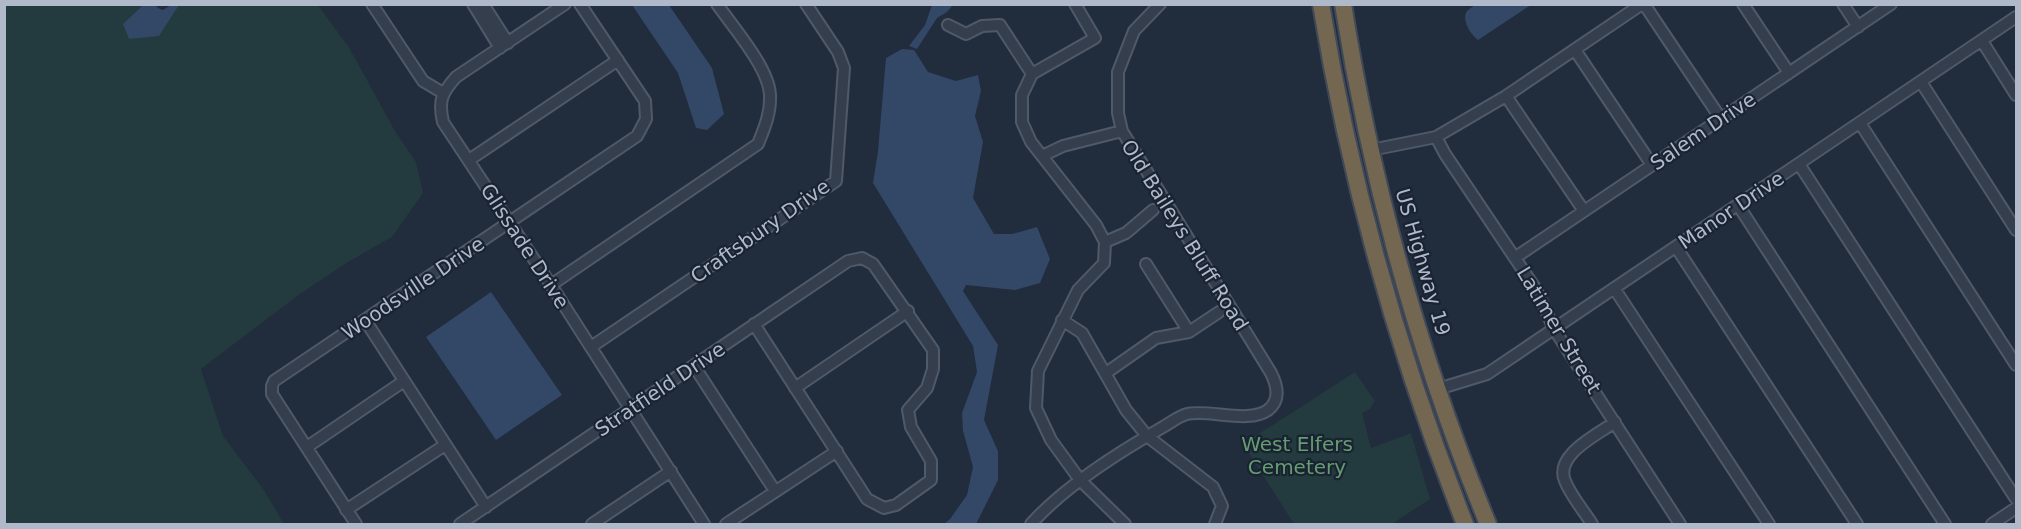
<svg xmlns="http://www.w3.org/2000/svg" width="2021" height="529" font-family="'DejaVu Sans',sans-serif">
<rect width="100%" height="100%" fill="#212c3d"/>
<!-- green -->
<path fill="#233a3e" d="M4 5H143L124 24 179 5H318L350 49 395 131 416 162 423 193 392 237 348 262 300 294 201 369 223 436 264 490 284 524H5Z
M1355 372 1375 401 1370 409 1362 413 1371 448 1411 433 1430 499 1392 524H1294L1243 444Z"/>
<!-- water -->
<path fill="#334766" d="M1476 4H1531V5L1478 40C1471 35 1461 20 1467 11 1468 10 1475 5 1476 4Z
M143 5H155L158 8 163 10 171 5H179L159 36 129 39 123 24Z
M632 5H669L712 68 724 114 707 130 696 128 678 73Z
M932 5H953L947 12 937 18 917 49 909 46 925 25Z
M902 49 914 50 928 72 956 81 978 75 981 91 975 116 983 142 973 198 994 234H1012L1037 227 1050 259 1040 283 1015 290 966 285 963 291 998 345 984 420 998 451V480L976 524H944L950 519 967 495 973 467 963 431 962 413 977 372 973 346 873 183 878 151 886 58Z
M491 292 562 395 496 440 426 337Z"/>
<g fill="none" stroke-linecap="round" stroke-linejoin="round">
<defs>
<path id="minor" d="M372 4 423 81 443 93
M473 4 500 48
M483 4 508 43
M565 4 456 77C442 93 438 100 443 122L551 285 704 524
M1075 4 1095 38 1032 74 1022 95V122L1031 142 1096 225 1105 242 1104 263 1078 290 1038 371 1036 408 1051 440 1080 480 1125 524
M1644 4 1721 119
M1743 4 1789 73
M1843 4 1858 27
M948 25 966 34 982 26 1000 25 1032 74
M1982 41 2016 95
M1575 50 1652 165
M1921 82 2016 230
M1506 96 1584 211
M1860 123 2016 365
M1436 137 1445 154 1537 291 1554 329 1680 524
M1371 150 1436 137 1506 96 1642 4
M1042 156 1063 146 1122 131
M469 160 618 60
M1799 164 2016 499
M1738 205 1945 524
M1105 242 1126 233 1153 210
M1676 247 1857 524
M1516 257 1891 4
M1146 264 1189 332
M551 285 758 144C764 129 771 113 770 95 769 68 733 27 717 4
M1614 288 1769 524
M365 320 486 507
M1062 320 1082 333 1126 410 1147 436 1213 487 1222 506 1215 524
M591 347 836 181 844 68 838 52 806 4
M694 366 775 491
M1106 373 1156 338 1189 332 1219 312
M795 388 908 311
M1438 389 1487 374 2016 17
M307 447 404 381
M346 510 445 445
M356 524 272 394V386L274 381 637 136 646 119 645 101 580 4
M460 524 848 261 862 258 873 264 933 350V369L927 388 908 410 911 427 931 461V480L896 505 884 508 867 499 754 324
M592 524 671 471
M726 524 837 451
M1031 524C1064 487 1119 452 1163 427 1170 423 1179 416 1187 414 1209 409 1249 424 1268 410 1281 400 1277 385 1271 373L1122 131 1118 113V72L1134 31 1160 4
M1592 524C1584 511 1571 496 1565 481 1554 455 1597 435 1615 422
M1992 524 2016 508"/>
<path id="highway" d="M1321 4C1350 182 1399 357 1465 524
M1343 4C1371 181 1420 359 1488 524"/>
</defs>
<!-- minor casing -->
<use href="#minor" stroke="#505968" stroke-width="14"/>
<!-- highway casing -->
<use href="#highway" stroke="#404958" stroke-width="20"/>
<!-- minor -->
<use href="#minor" stroke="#353e4d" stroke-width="10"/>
<!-- highway -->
<use href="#highway" stroke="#746751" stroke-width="16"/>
</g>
<g text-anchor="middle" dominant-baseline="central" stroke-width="4.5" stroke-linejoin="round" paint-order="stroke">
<!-- street labels -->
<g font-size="20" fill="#b0b9c9" stroke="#1a2332">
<text transform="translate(1703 131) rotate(-34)">Salem Drive</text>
<text transform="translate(1731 210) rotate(-34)">Manor Drive</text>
<text transform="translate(760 231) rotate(-35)">Craftsbury Drive</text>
<text transform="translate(1185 235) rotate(58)">Old Baileys Bluff Road</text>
<text transform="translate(525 246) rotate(57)">Glissade Drive</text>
<text transform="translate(1423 262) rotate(74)">US Highway 19</text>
<text transform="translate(413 288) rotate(-34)">Woodsville Drive</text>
<text transform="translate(1559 330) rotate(59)">Latimer Street</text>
<text transform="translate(660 389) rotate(-34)">Stratfield Drive</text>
</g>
<!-- park labels -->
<g font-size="20" fill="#659c72" stroke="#1a2332">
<text x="1297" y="444">West Elfers<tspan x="1297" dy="23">Cemetery</tspan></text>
</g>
</g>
<!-- border -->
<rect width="2021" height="529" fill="none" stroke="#b0b9c9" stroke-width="12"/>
</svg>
